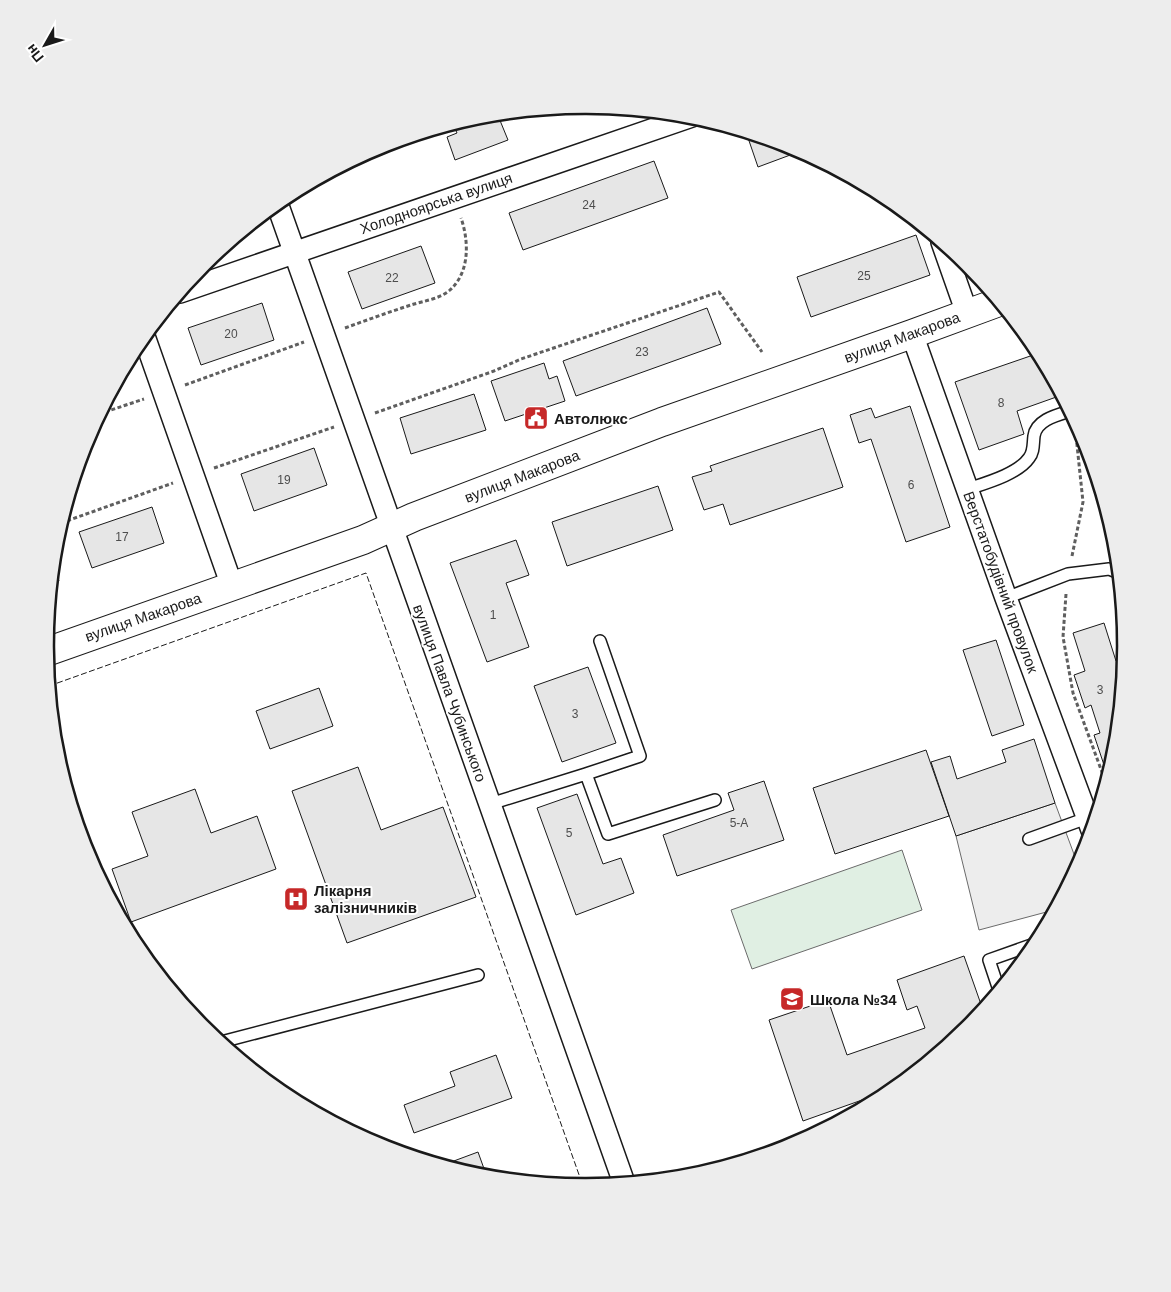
<svg xmlns="http://www.w3.org/2000/svg" width="1171" height="1292" font-family="Arial,sans-serif">
<rect width="100%" height="100%" fill="#fff"/>
<!-- green -->
<path fill="#e0efe3" stroke="#6a6a6a" d="M902 850 922 910 752 969 731 910Z"/>
<!-- parking -->
<path fill="#ededed" stroke="#6a6a6a" d="M1055 803 1078 865 1054 910 979 930 956 836Z"/>
<!-- building -->
<path fill="#e6e6e6" stroke="#1a1a1a" d="M512 113 499 118 508 140 455 160 447 137 457 133 453 124 480 116Z
M746 132 793 147 801 151 758 167Z
M654 161 668 198 523 250 509 213Z
M916 235 930 275 811 317 797 277Z
M421 246 435 283 362 309 348 272Z
M262 303 274 340 201 365 188 328Z
M707 308 721 344 576 396 563 361Z
M1039 353 1062 395 1017 411 1024 434 979 450 955 382Z
M544 363 549 379 557 376 565 401 505 421 491 381Z
M474 394 486 430 411 454 400 418Z
M910 406 950 527 906 542 871 439 859 443 850 415 871 408 875 418Z
M823 428 843 487 730 525 723 504 704 510 692 477 712 471 710 466Z
M314 448 327 485 254 511 241 474Z
M658 486 673 530 567 566 552 522Z
M152 507 164 543 92 568 79 532Z
M516 540 529 575 506 583 529 647 487 662 450 563Z
M53 564 59 581 51 583Z
M1104 623 1116 661 1125 658 1116 752 1111 766 1105 768 1094 735 1100 733 1091 705 1085 708 1074 675 1085 671 1073 633Z
M996 640 1024 725 992 736 963 650Z
M588 667 616 743 562 762 534 686Z
M319 688 333 726 270 749 256 711Z
M1034 739 1055 803 956 836 931 762 950 756 957 779 1006 762 1002 750Z
M926 750 949 816 835 854 813 788Z
M358 767 381 830 443 807 476 897 347 943 292 791Z
M764 781 784 840 677 876 663 835 734 810 728 793Z
M195 789 211 833 257 816 276 869 131 922 112 869 148 856 132 812Z
M577 794 603 864 621 858 634 893 576 915 537 808Z
M964 956 983 1010 967 1028 893 1089 803 1121 769 1020 828 1000 847 1055 925 1028 917 1006 907 1010 897 980Z
M496 1055 512 1098 414 1133 404 1105 455 1086 450 1072Z
M478 1152 487 1177 443 1165Z"/>
<g fill="none" stroke-linecap="round" stroke-linejoin="round">
<defs>
<path id="service" d="M968 489C986 483 1018 474 1029 458 1034 452 1033 444 1034 436 1036 420 1057 415 1070 411
M1006 598 1068 574 1109 569 1119 573
M586 774 640 756 600 641
M490 804 586 774 608 834 715 800
M1029 839 1087 818
M999 990 989 960 1037 943
M221 1042 478 975"/>
<path id="minor" d="M277 203 624 1183
M942 242 967 313
M180 292 692 116
M912 334 1006 598 1092 830
M144 336 232 586"/>
<path id="tertiary" d="M46 652 363 540 414 517 662 422 912 334 999 302"/>
</defs>
<!-- service casing -->
<use href="#service" stroke="#1a1a1a" stroke-width="14"/>
<!-- minor casing -->
<use href="#minor" stroke="#1a1a1a" stroke-width="24"/>
<!-- tertiary casing -->
<use href="#tertiary" stroke="#1a1a1a" stroke-width="30"/>
<!-- path -->
<path stroke="#5f5f5f" stroke-width="3" stroke-dasharray="4 2.5" stroke-linecap="butt" d="M345 328C367 320 389 312 411 305 423 301 440 299 450 290 470 272 469 241 461 218
M185 385 304 342
M375 413 494 371 521 359 719 292 762 352
M99 414 144 399
M214 468 334 427
M61 523 173 483
M1072 556 1083 502 1075 426
M1066 594 1063 637 1073 693 1106 783"/>
<!-- service -->
<use href="#service" stroke="#fff" stroke-width="11"/>
<!-- minor -->
<use href="#minor" stroke="#fff" stroke-width="21"/>
<!-- tertiary -->
<use href="#tertiary" stroke="#fff" stroke-width="28"/>
<!-- fence -->
<path stroke="#1a1a1a" stroke-width="1" stroke-dasharray="6 2.5" stroke-linecap="butt" d="M49 686 366 573 583 1186"/>
</g>
<!-- icons -->
<defs>
<symbol id="civic-square" viewBox="-11 -11 22 22"><rect x="-9" y="-9" width="18" height="18" rx="4" fill="#c62828" stroke="#fff"/><path d="M-.6-6.5H3V-4.5H.6V-3L4-1V1h2V6H-6V1h2V-1L-.6-3ZM-1.2 2.5V6h2.4V2.5Z" fill="#fff"/></symbol>
<symbol id="hospital-square" viewBox="-11 -11 22 22"><rect x="-9" y="-9" width="18" height="18" rx="4" fill="#c62828" stroke="#fff"/><path d="M-5-5h3v3.5h4V-5h3V5h-3V1.5h-4V5h-3Z" fill="#fff"/></symbol>
<symbol id="school-square" viewBox="-11 -11 22 22"><rect x="-9" y="-9" width="18" height="18" rx="4" fill="#c62828" stroke="#fff"/><path d="M0-5L7-2L0 1L-7-2ZM-4 1L0 2.5L4 1V4Q0 6-4 4Z" fill="#fff"/></symbol>
</defs>
<g fill-rule="evenodd">
<use href="#civic-square" x="522" y="404" width="28" height="28"/>
<use href="#hospital-square" x="282" y="885" width="28" height="28"/>
<use href="#school-square" x="778" y="985" width="28" height="28"/>
</g>
<g text-anchor="middle" dominant-baseline="central" stroke-width="4" stroke-linejoin="round" paint-order="stroke">
<!-- number labels -->
<g font-size="12" fill="#4d4d4d">
<text x="589" y="205">24</text>
<text x="864" y="276">25</text>
<text x="392" y="278">22</text>
<text x="231" y="334">20</text>
<text x="642" y="352">23</text>
<text x="1001" y="403">8</text>
<text x="284" y="480">19</text>
<text x="911" y="485">6</text>
<text x="122" y="537">17</text>
<text x="493" y="615">1</text>
<text x="1100" y="690">3</text>
<text x="575" y="714">3</text>
<text x="739" y="823">5-А</text>
<text x="569" y="833">5</text>
</g>
<!-- street labels -->
<g font-size="15" fill="#1a1a1a" stroke="#fff">
<text transform="translate(436 203) rotate(-19)">Холодноярська вулиця</text>
<text transform="translate(902 337) rotate(-20)">вулиця Макарова</text>
<text transform="translate(522 476) rotate(-21)">вулиця Макарова</text>
<text transform="translate(1001 582) rotate(70)">Верстатобудівний провулок</text>
<text transform="translate(143 617) rotate(-19)">вулиця Макарова</text>
<text transform="translate(450 693) rotate(70)">вулиця Павла Чубинського</text>
</g>
<!-- poi labels -->
<g font-size="15" font-weight="bold" fill="#1a1a1a" stroke="#fff" text-anchor="start">
<text x="554" y="418">Автолюкс</text>
<text x="314" y="890">Лікарня<tspan x="314" dy="17">залізничників</tspan></text>
<text x="810" y="999">Школа №34</text>
</g>
</g>
<!-- crop -->
<path d="M0 0H1171V1292H0ZM585 114H586A531 531 0 0 1 1117 645V647A531 531 0 0 1 586 1178H585A531 531 0 0 1 54 647V645A531 531 0 0 1 585 114Z" fill="#ededed" fill-rule="evenodd"/>
<path fill="none" stroke="#1a1a1a" stroke-width="2.5" d="M585 114H586A531 531 0 0 1 1117 645V647A531 531 0 0 1 586 1178H585A531 531 0 0 1 54 647V645A531 531 0 0 1 585 114Z"/>
<!-- north arrow -->
<g transform="translate(45 45) rotate(231)" stroke="#ffffff" stroke-width="4" paint-order="stroke">
<path d="M0-4L9 19L0 12L-9 19Z" fill="#1a1a1a"/>
<text y="-8" font-size="14" font-weight="bold" text-anchor="middle" fill="#1a1a1a">Пн</text>
</g>
</svg>
